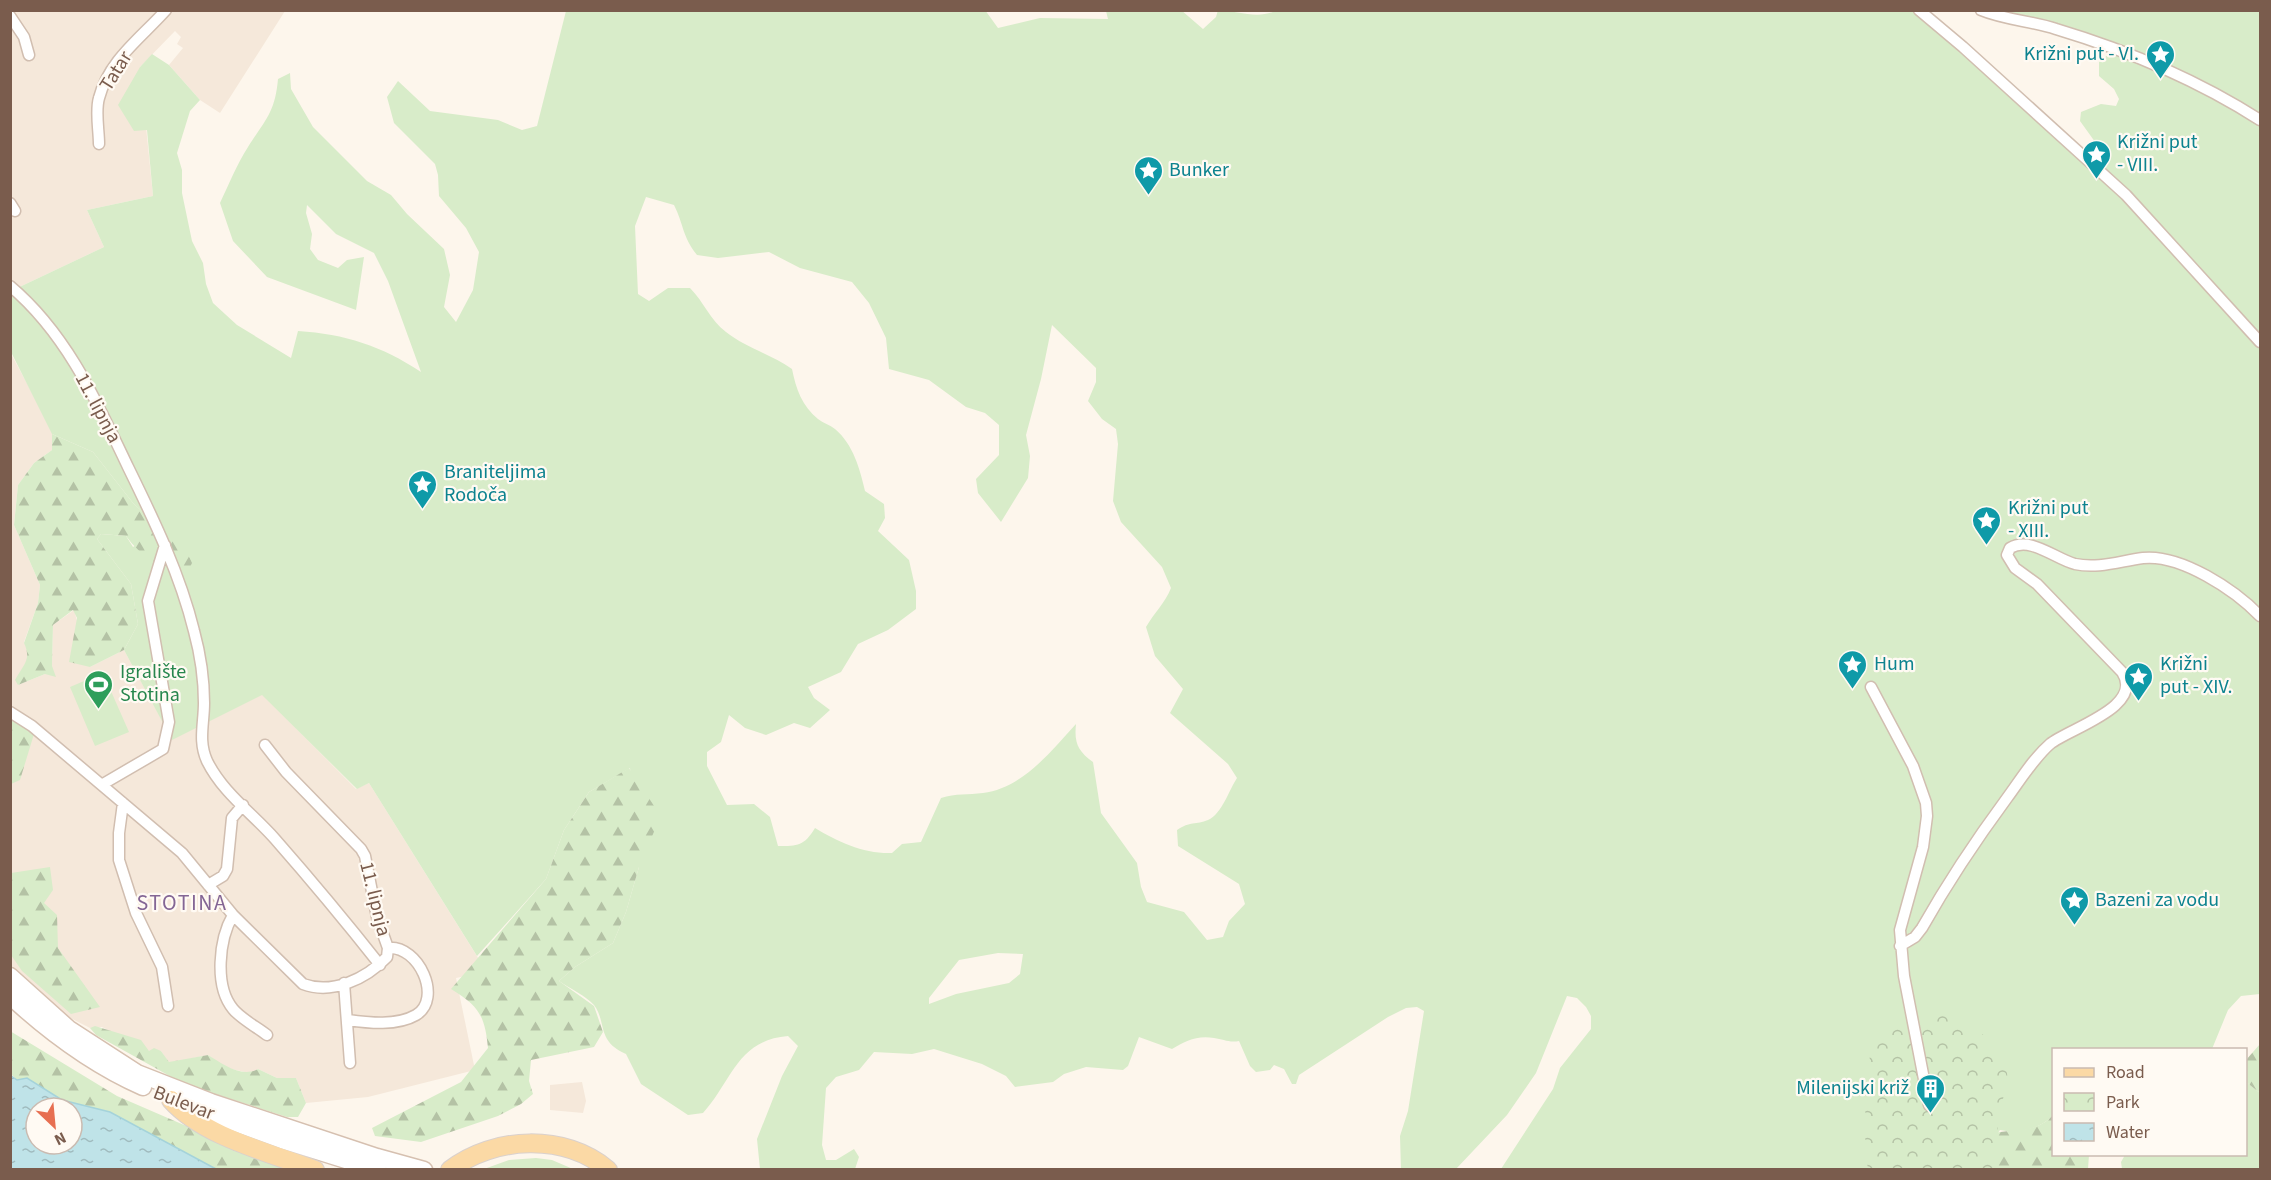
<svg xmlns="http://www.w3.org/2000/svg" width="2271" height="1180" font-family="'Source Sans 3',sans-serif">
<defs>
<pattern id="forest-firs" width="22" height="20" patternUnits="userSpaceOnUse" patternTransform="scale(1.5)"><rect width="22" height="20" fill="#d8ecc9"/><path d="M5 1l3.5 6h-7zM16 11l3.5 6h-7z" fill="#b4c2a5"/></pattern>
<pattern id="park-crowns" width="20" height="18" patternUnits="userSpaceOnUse" patternTransform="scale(1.5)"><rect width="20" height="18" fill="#d8ecc9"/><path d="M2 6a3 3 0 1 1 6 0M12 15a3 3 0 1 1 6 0" fill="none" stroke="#b4c2a5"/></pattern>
<pattern id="water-ripples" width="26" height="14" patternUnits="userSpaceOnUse" patternTransform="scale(1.5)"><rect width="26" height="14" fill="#bfe3e8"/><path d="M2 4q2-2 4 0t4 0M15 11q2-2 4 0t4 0" fill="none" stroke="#a0bbbe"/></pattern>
</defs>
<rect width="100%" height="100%" fill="#fdf6ec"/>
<!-- residential -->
<path fill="#f5e8da" d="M11 11H285L220 113 200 100 169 65 183 48 177 44 181 37 175 31 140 67 153 196 87 210 104 247 11 291Z
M10 352 52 430 53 439 52 450 34 463 18 485 14 525 40 585 38 603 24 642 29 653 27 663 20 672 18 685 45 674 52 666 53 625 74 610 90 667 124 650 172 739 262 694 356 789 369 783 480 961 470 975 456 978 475 1070 368 1097 306 1103 296 1078H277L258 1069 250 1073 226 1068 208 1055 169 1063 161 1051H149L102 1027 90 1028 37 1001 11 976Z
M582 1082 586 1101 583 1113 550 1110V1085Z"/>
<!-- grass -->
<path fill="#d8ecc9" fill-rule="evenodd" d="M985 10 998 28 1040 18 1108 19 1106 11 1181 10 1203 29 1216 17 1218 10C1238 11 1259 20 1277 10L1919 11 2090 162 2098 146 2080 121 2081 112 2101 104 2116 106 2119 99 2114 89 2099 76V62L2114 50 1981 11H2260V994L2241 996 2228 1010 2212 1049 2054 1050 2053 1115C2041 1129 2018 1134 2000 1130L1972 1169H1501L1553 1089 1560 1068 1591 1029V1016L1586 1007 1577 998 1567 996 1536 1073 1507 1115 1456 1169H1401L1400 1136 1408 1111 1424 1011 1417 1007 1406 1008 1388 1017 1299 1075 1296 1084H1292L1284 1069 1274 1065 1270 1070 1256 1072 1250 1066 1239 1041C1229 1043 1223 1039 1214 1038 1197 1035 1185 1041 1172 1049L1139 1037 1128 1066 1123 1070 1086 1067 1064 1074 1053 1082 1015 1087 1006 1076 982 1064 934 1049 912 1054 874 1052 859 1070 836 1077 826 1088 822 1145 826 1160H836L854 1149 859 1157 855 1169H760L757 1139 782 1076 798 1046 788 1036C737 1040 732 1081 703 1113L688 1115 641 1084 626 1054C596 1041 607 1022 594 1005 586 996 569 988 559 981L575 967 613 943 626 912 639 867 630 768 589 792 564 830 546 879 477 956 369 783 357 789 262 695 172 740 124 650 138 624 131 584 97 539 101 534 126 536 133 547 161 529 133 503 93 452 52 434 11 352V291L104 247 87 210 153 196 147 130 134 131 118 105 140 67 152 54 169 65 200 100 190 111 177 153 182 170V193L192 241 203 263 206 284 213 303 237 325 291 358 298 331C345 334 382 346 421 372L388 281 374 253 336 234 307 205 306 213 312 234 310 249 318 260 338 268 347 260 364 257 356 310 267 277 233 241 220 203C229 184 237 164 248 147 265 120 275 113 278 79L290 73 291 89 313 127 367 181 391 195 407 214 444 249 450 275 444 307 456 322 473 290 479 252 466 228 439 196 438 175 435 164 394 123 387 97 398 81 430 111 498 120 522 130 537 126 566 11ZM646 197 674 205C684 225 682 236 697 255L718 258 769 252 800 268 852 282 869 303 886 338 889 369 929 380 966 407 985 413 999 425V455L976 479 978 493 1001 522 1028 478 1030 456 1026 435 1041 379 1052 325 1096 368V382L1088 401 1102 419 1116 429 1118 444 1113 501 1121 522 1162 567 1171 588C1165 603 1154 613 1146 627L1155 656 1183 689 1170 713 1228 764 1237 778C1229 790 1222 814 1208 820 1196 825 1190 821 1177 830L1178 846 1239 884 1245 904 1229 921 1223 937 1207 940 1184 912 1147 902 1141 887 1137 863 1101 813 1093 762C1078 751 1074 743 1076 724 1051 751 1023 788 983 793 968 795 956 793 941 798L921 842 902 844 892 853C864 854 838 842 815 828 804 846 798 846 778 846L770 817 754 804 727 805 707 766V752L721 742 729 715 745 728 766 735 794 723 810 728 830 710 814 698 808 687 841 672 858 644 888 630 916 609V591L909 560 878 531 885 518 884 504 865 491C860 469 853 444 835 429 830 425 823 423 818 419 802 406 796 389 792 369 771 354 746 348 726 332 710 320 704 302 690 288H668L649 301 638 294 635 226ZM998 953 1023 954 1020 974 1009 983 956 994 929 1004V998L959 960Z
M103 673 129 732 95 746 70 687Z
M2246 1082 2260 1093V1169H2122L2121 1162 2125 1155 2246 1154Z
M536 1158 552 1160 573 1169H484L509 1160Z"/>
<!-- forest -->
<path fill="url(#forest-firs)" d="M52 434 93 452 133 503 161 529 180 537 192 563 187 573C162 569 141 557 126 536L101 534 97 539 131 584 138 624 124 650 90 667 69 662 77 618 73 610 53 625 52 666 56 677 45 674 18 685 15 680C23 665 32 660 24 643L38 603 40 585 14 525 18 485 34 463 52 450Z
M10 719 34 734 20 780 11 784Z
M629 768 658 812 656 827 639 867 626 912 613 943 575 967 559 981 594 1006 603 1032 594 1047 531 1060 529 1081 533 1094 521 1104 498 1116 421 1142 375 1136 372 1128 461 1082 488 1048C485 1016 479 1006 451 989L546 879 564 830 589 792Z
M50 867 53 890 44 903 57 915 58 948 100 1007 71 1014 22 971 11 955V873Z
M95 1026 141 1040 149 1051 154 1048 161 1051 169 1062 208 1055C223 1064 241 1078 258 1069L277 1078H296L306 1103 298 1117H287L184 1084 96 1035 90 1028Z
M10 1031 117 1096 184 1125 223 1138 291 1169H216L139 1130 110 1112 60 1100 17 1080 11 1074Z
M2260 1044V1093L2246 1082V1060Z
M2053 1115 2054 1154 2089 1155 2088 1169 1972 1170 1987 1135C2009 1127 2034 1136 2053 1115Z"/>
<!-- park -->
<path fill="url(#park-crowns)" d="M1941 1012C1972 1025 2007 1042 2008 1082 2009 1089 2003 1097 2001 1104 1997 1125 1997 1148 1993 1169L1868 1170C1863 1135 1865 1102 1869 1068 1870 1061 1869 1050 1873 1045 1888 1020 1914 1014 1941 1012Z"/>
<!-- water -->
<path fill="url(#water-ripples)" stroke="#a5d3da" stroke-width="1.5" fill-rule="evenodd" d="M10 1075 17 1080 27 1078 62 1100 110 1112 216 1169H11ZM36 1108H72V1144H36Z"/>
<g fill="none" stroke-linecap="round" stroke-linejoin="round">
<defs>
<path id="street" d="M1919 10 1963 47 2126 195 2260 342
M1981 10C2005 20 2032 21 2056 29 2126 50 2199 81 2260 120
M10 16 24 37 29 55
M99 144C99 130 95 111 99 98 109 60 141 38 166 10
M10 203 15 211
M10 286C67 334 97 402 128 467 154 520 180 574 194 631 200 653 204 681 204 703 204 724 198 741 207 761 223 793 252 813 275 839 311 880 346 922 380 965
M1871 687 1913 766 1926 803 1927 816 1923 847 1900 930 1904 976 1929 1105
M10 712 32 726 182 853 233 915 303 984C332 995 366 979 387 957L388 948 377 917 365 856 361 849 286 772 265 745
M103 784 163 749 169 722 148 601 165 545
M123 803 119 833V860L136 913 162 967 168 1006
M208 885 223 876 227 869 232 818 243 805
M233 915C219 939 214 986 233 1009 241 1019 257 1027 267 1035
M1900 946 1915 937 1922 928C1948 882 1976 840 2007 798 2021 779 2033 759 2050 744 2070 728 2145 707 2122 672L2037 584 2015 568 2007 555 2010 548C2031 536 2055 559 2075 564 2098 569 2120 561 2143 558 2181 554 2235 590 2260 616
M344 983 350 1063
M348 1020C369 1023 397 1026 416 1015 443 999 419 945 388 948"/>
<path id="secondary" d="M10 976 69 1029 137 1073 211 1102 377 1157 424 1170
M10 996C50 1033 93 1065 143 1087
M200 1110 282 1140 378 1170"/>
<path id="primary" d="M171 1100C204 1137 269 1152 315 1170
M450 1170C494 1136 565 1133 608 1170"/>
</defs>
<!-- street casing -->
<use href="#street" stroke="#d1beb0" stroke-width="13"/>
<!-- secondary casing -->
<use href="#secondary" stroke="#d6c0b0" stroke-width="19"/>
<!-- primary casing -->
<use href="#primary" stroke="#dad1cd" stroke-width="20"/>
<!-- street -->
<use href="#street" stroke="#fff" stroke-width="10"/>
<!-- secondary -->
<use href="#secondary" stroke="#fff" stroke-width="16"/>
<!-- primary -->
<use href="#primary" stroke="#fbd9a5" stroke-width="18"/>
</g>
<!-- icons -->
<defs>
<symbol id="sight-pin" viewBox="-11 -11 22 30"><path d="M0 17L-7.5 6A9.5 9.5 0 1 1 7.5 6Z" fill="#0f9aa8" stroke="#fffaf3"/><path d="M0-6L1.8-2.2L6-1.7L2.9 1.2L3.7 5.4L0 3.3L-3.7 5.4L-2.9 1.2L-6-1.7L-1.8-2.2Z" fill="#fff"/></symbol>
<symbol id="stadium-pin" viewBox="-11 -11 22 30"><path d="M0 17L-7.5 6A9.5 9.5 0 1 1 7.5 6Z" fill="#2e9e5b" stroke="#fffaf3"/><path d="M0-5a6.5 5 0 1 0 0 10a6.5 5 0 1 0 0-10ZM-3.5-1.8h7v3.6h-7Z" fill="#fff"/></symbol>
<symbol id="building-pin" viewBox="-11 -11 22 30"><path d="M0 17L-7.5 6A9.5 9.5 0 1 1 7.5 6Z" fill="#0f9aa8" stroke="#fffaf3"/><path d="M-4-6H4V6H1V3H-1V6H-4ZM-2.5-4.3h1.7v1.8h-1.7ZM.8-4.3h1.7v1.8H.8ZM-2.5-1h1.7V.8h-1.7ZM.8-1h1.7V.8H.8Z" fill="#fff"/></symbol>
</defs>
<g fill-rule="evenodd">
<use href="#sight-pin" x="2144" y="38" width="33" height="45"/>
<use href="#sight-pin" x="2080" y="138" width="33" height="45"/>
<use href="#sight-pin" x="1132" y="154" width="33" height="45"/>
<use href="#sight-pin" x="406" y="468" width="33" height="45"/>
<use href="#sight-pin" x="1970" y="504" width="33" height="45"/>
<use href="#sight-pin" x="1836" y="648" width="33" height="45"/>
<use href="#sight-pin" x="2122" y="660" width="33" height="45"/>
<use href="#stadium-pin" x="82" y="668" width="33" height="45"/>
<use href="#sight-pin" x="2058" y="884" width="33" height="45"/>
<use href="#building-pin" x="1914" y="1072" width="33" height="45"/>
</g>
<g text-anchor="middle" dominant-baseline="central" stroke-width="4.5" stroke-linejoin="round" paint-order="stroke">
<!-- culture labels -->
<g font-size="20" fill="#0d838f" stroke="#fffaf3" text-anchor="start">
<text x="2139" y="54" text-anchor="end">Križni put - VI.</text>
<text x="2117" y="142">Križni put<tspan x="2117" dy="23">- VIII.</tspan></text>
<text x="1169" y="170">Bunker</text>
<text x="444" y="472">Braniteljima<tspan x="444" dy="23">Rodoča</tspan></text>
<text x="2008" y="508">Križni put<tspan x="2008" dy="23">- XIII.</tspan></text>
<text x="1874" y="664">Hum</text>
<text x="2160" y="664">Križni<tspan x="2160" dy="23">put - XIV.</tspan></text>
<text x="2095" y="900">Bazeni za vodu</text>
<text x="1909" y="1088" text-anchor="end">Milenijski križ</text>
</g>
<!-- street labels -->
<g font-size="20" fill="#7a5c4d" stroke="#fffaf3">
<text transform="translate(116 71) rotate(-58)">Tatar</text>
<text transform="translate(98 408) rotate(62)">11. lipnja</text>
<text transform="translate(375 899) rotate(76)">11. lipnja</text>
<text transform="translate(184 1103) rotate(21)">Bulevar</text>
</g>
<!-- leisure labels -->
<g font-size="20" fill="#27864d" stroke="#fffaf3" text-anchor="start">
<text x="120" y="672">Igralište<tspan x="120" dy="23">Stotina</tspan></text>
</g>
<!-- quarter labels -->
<g font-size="22" letter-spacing="1.5" fill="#846695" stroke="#fffaf3">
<text x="182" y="903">STOTINA</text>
</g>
</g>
<!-- border -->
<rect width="2271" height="1180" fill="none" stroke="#7a5c4d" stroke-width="24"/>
<!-- legend -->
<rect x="2052" y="1048" width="195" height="108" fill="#fffaf3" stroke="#cabbb1" stroke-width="1.5"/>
<rect x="2064" y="1068" width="30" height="9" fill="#fbd9a5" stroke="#cabbb1" stroke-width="1.5"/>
<text x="2106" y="1078" font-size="18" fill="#7a5c4d">Road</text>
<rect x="2064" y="1093" width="30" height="18" fill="url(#park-crowns)" stroke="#cabbb1" stroke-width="1.5"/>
<text x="2106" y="1108" font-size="18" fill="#7a5c4d">Park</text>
<rect x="2064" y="1123" width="30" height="18" fill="url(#water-ripples)" stroke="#cabbb1" stroke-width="1.5"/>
<text x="2106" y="1138" font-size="18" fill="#7a5c4d">Water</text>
<!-- north arrow -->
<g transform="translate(54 1126) rotate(154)"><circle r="28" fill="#fffaf3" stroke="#cabbb1" stroke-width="1.5"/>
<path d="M0-4.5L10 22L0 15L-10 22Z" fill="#e76f51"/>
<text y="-9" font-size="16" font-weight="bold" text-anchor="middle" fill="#7a5c4d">N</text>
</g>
</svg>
